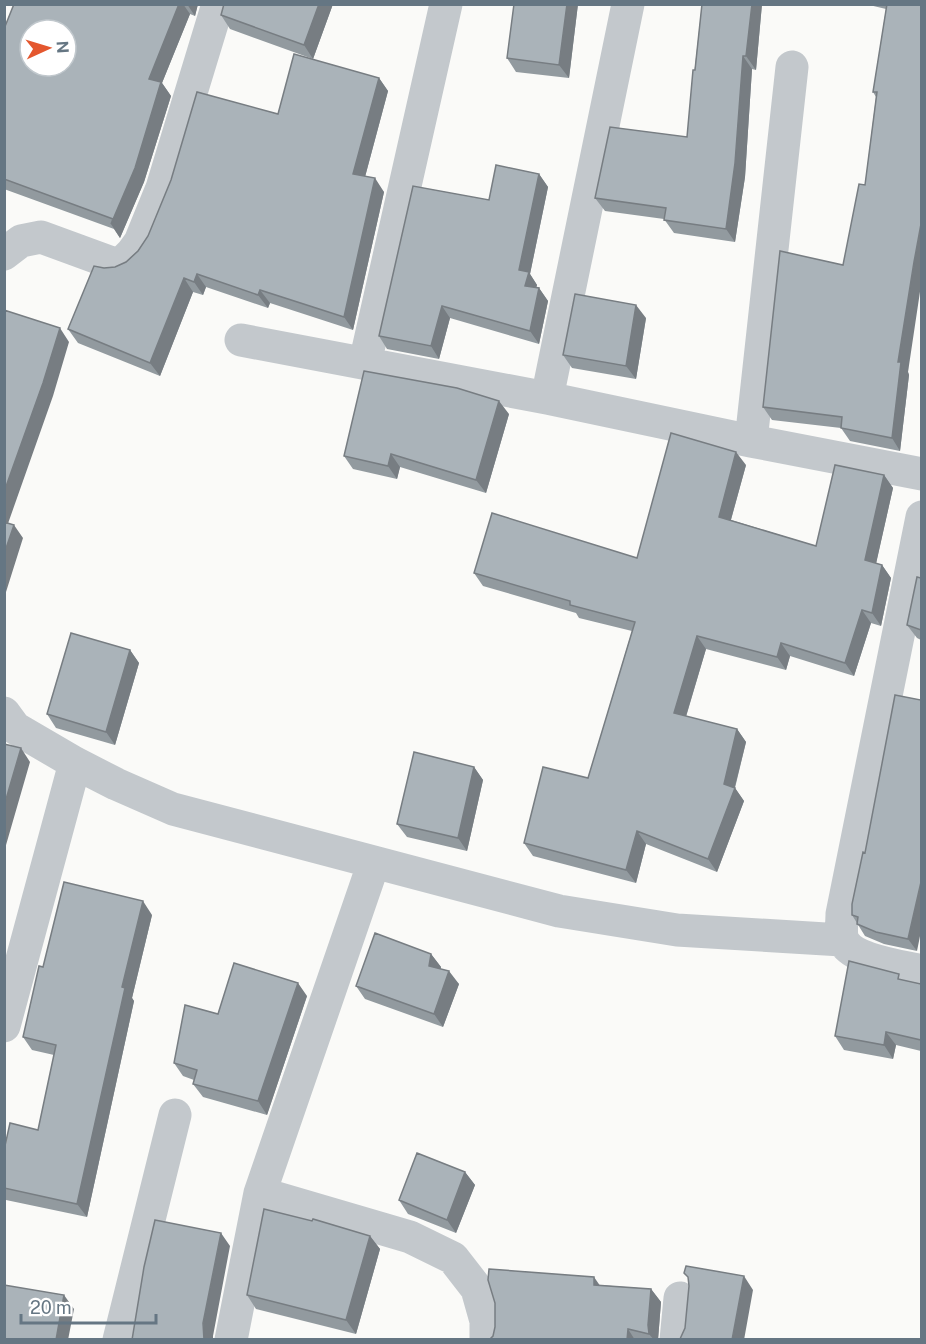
<svg xmlns="http://www.w3.org/2000/svg" width="926" height="1344" font-family="'Public Sans',sans-serif">
<rect width="100%" height="100%" fill="#fafaf8"/>
<g fill="none" stroke-linecap="round" stroke-linejoin="round">
<!-- minor -->
<path stroke="#c3c8cc" stroke-width="33" d="M4 254 21 241 41 237 112 263 123 262 132 253 140 242 162 188 218 4
M241 340 547 398 751 441 922 474
M365 363 446 4
M547 398 628 4
M751 441 792 67
M922 517 842 914C842 922 840 935 844 942 855 961 901 966 922 971
M4 713 15 728 75 763 116 784 173 809 559 911 677 930 842 940
M4 1026 75 763
M260 1193 410 1237 453 1258 477 1289 486 1321V1340
M119 1340 175 1115
M231 1340 260 1193 374 862
M676 1340 680 1298"/>
</g>
<!-- wall -->
<path fill="#929a9f" d="M14 4H198L195 16 190 14 162 83 171 96 144 182 120 238 114 229 4 189V29Z
M333 4 313 59 230 29 221 15Z
M514 4H578L569 78 516 72 507 58Z
M702 4H762L756 70 752 69 745 177 735 242 674 233 664 219 605 211 595 198 687 137Z
M865 4H921L908 372 909 375 900 451 850 441 841 428 772 420 763 407 843 265 865 185 876 97 873 92 886 9Z
M379 78 388 91 365 177 384 192 353 330 270 303 268 308 206 287 203 295 193 292 160 376 78 343 68 329 104 268 115 267 126 262 278 114Z
M539 174 548 187 530 274 537 285 536 288H539L548 301 539 344 450 318 439 359 387 349 379 336 489 200Z
M646 318 636 379 572 368 563 355Z
M509 414 486 493 400 467 397 479 353 469 344 456Z
M746 465 731 520 816 546 884 475 893 488 876 563 882 565 891 578 881 626 871 623 854 676 790 656 786 670 706 649 686 717 737 729 746 742 735 788 744 801 717 872 646 844 636 883 533 856 524 843 588 778 632 631 579 618 576 613 483 586 474 573 637 558Z
M921 578V640L917 638 907 625Z
M130 650 139 663 115 745 56 728 47 714Z
M474 767 483 780 467 851 407 837 397 824Z
M863 852 917 951 884 944 865 936 852 915Z
M152 915 132 998 134 1001 87 1217 6 1200 4 1197V1150L38 1130 54 1055 32 1050 23 1037 43 967Z
M431 954 441 967 440 969 459 984 443 1027 365 999 356 986Z
M903 980 921 984V1051L896 1045 893 1059 844 1050 835 1036Z
M307 996 267 1115 203 1097 193 1084 194 1080 183 1076 174 1063 218 1014Z
M465 1172 475 1185 456 1233 408 1214 399 1200Z
M370 1236 380 1249 356 1334 256 1309 247 1295Z
M600 1285 651 1289 661 1302 658 1340H489Z"/>
<!-- shaded-wall -->
<path fill="#777d82" d="M179 4H183L190 14 162 83 171 96 144 182 120 238 111 224 135 168 149 79Z
M187 4H198L195 16Z
M319 4H333L313 59 304 45Z
M567 4H578L569 78 559 65Z
M752 4H762L756 70 746 56Z
M743 56 752 69 745 177 735 242 726 229Z
M379 78 388 91 362 188 353 174Z
M539 174 548 187 530 274 537 285 533 298 525 286 519 270Z
M375 178 384 192 353 330 344 317Z
M921 224V285L908 372 909 375 900 451 892 438 898 362 914 262Z
M197 274 206 287 203 295 194 282Z
M184 278 193 292 160 376 150 363Z
M539 288 548 301 539 344 530 331Z
M260 290 270 303 268 308 258 295Z
M636 305 646 318 636 379 626 366Z
M442 306 450 318 439 359 431 346Z
M60 328 69 342 53 396 5 532 4 492Z
M499 401 509 414 486 493 476 480Z
M736 452 746 465 728 530 719 517Z
M391 454 400 467 397 479 388 466Z
M884 475 893 488 874 573 865 560Z
M14 525 23 538 6 592 4 590V554Z
M882 565 891 578 881 626 872 613Z
M862 610 871 623 854 676 845 663Z
M697 636 706 649 683 726 674 713Z
M781 643 790 656 786 670 777 657Z
M130 650 139 663 115 745 106 732Z
M737 729 746 742 734 790 735 788 744 801 717 872 708 859 724 784Z
M21 748 30 762 4 852V806Z
M474 767 483 780 467 851 458 838Z
M637 831 646 844 636 883 626 870Z
M921 882V931L917 951 908 939Z
M143 901 152 915 132 998 134 1001 87 1217 77 1204 122 987Z
M431 954 441 967 438 979 429 966Z
M449 971 459 984 443 1027 434 1014Z
M298 983 307 996 267 1115 258 1101Z
M886 1032 896 1045 893 1059 884 1045Z
M465 1172 475 1185 456 1233 447 1220Z
M221 1233 230 1246 213 1336V1340H204L203 1323Z
M370 1236 380 1249 356 1334 346 1320Z
M744 1276 753 1290 744 1340H732Z
M594 1277 603 1290 594 1285Z
M651 1289 661 1302 658 1340H654L649 1334 648 1325Z
M64 1295 74 1309 68 1340H56Z
M628 1329 635 1340H627Z"/>
<!-- building -->
<path fill="#aab3b9" stroke="#777d82" stroke-width="1.5" fill-rule="evenodd" d="M14 4H179L149 79 161 82 135 168 111 224 113 219 4 179V29ZM30 30H66V66H30Z
M224 4H319L304 45 221 15Z
M514 4H567L559 65 507 58Z
M702 4H752L746 56H743L735 163 726 229 664 220 666 208 595 198 610 127 687 137 693 70H695Z
M887 4H921V224L914 262 898 362H901L892 438 841 428 842 417 763 407 780 251 843 265 859 184 865 185 877 92H873Z
M294 54 379 78 353 174 375 178 344 317 260 290 258 295 197 274 194 282 184 278 150 363 68 329 94 266 104 268 115 267 126 262 138 251 148 236 171 180 197 92 278 114Z
M496 165 539 174 519 270 529 272 525 286 539 288 530 331 442 306 431 346 379 336 413 186 489 200Z
M575 294 636 305 626 366 563 355Z
M4 310 60 328 43 383 4 492Z
M364 371 457 388 499 401 476 480 391 454 388 466 344 456Z
M671 433 736 452 719 517 816 546 835 465 884 475 865 560 882 565 872 613 862 610 845 663 781 643 777 657 697 636 674 713 737 729 724 784 735 788 708 859 637 831 626 870 524 843 543 767 588 778 635 622 570 605V601L474 573 492 513 637 558Z
M4 522 14 525 4 554Z
M917 577 921 578V630L907 625Z
M71 633 130 650 106 732 47 714Z
M895 695 921 700V882L908 939 876 932 857 924 858 917 852 915V904L863 852 865 853Z
M4 744 21 748 4 806Z
M414 752 474 767 458 838 397 824Z
M64 882 143 901 122 987 125 988 77 1204 4 1188V1150L10 1123 38 1130 56 1045 23 1037 39 966 43 967Z
M375 933 431 954 429 966 449 971 434 1014 356 986Z
M849 961 899 974 898 979 921 984V1040L886 1032 884 1045 835 1036Z
M234 963 298 983 258 1101 193 1084 197 1070 174 1063 185 1005 218 1014Z
M417 1153 465 1172 447 1220 399 1200Z
M264 1209 312 1221 313 1219 370 1236 346 1320 247 1295Z
M155 1220 221 1233 203 1323 204 1340H132L144 1267Z
M686 1266 744 1276 732 1340 680 1339 685 1328 689 1286 688 1277 684 1273Z
M489 1269 594 1277V1285L651 1289 648 1325 649 1334 628 1329 627 1340H489L493 1336 495 1327V1303L488 1280Z
M4 1285 64 1295 56 1340H9L4 1339Z"/>
<!-- border -->
<rect width="926" height="1344" fill="none" stroke="#657683" stroke-width="12"/>
<!-- north arrow -->
<g transform="translate(48 48) rotate(86)"><circle r="28" fill="#ffffff" stroke="#c1c8cd" stroke-width="1.5"/>
<path d="M0-4.5L10 22L0 15L-10 22Z" fill="#e4572e"/>
<text y="-9" font-size="16" font-weight="bold" text-anchor="middle" fill="#657683">N</text>
</g>
<!-- scale -->
<path d="M21 1314v9h135v-9" fill="none" stroke="#657683" stroke-width="3"/>
<text x="30" y="1314" font-size="18" fill="#657683" stroke="#ffffff" stroke-width="4.5" paint-order="stroke">20 m</text>
</svg>
